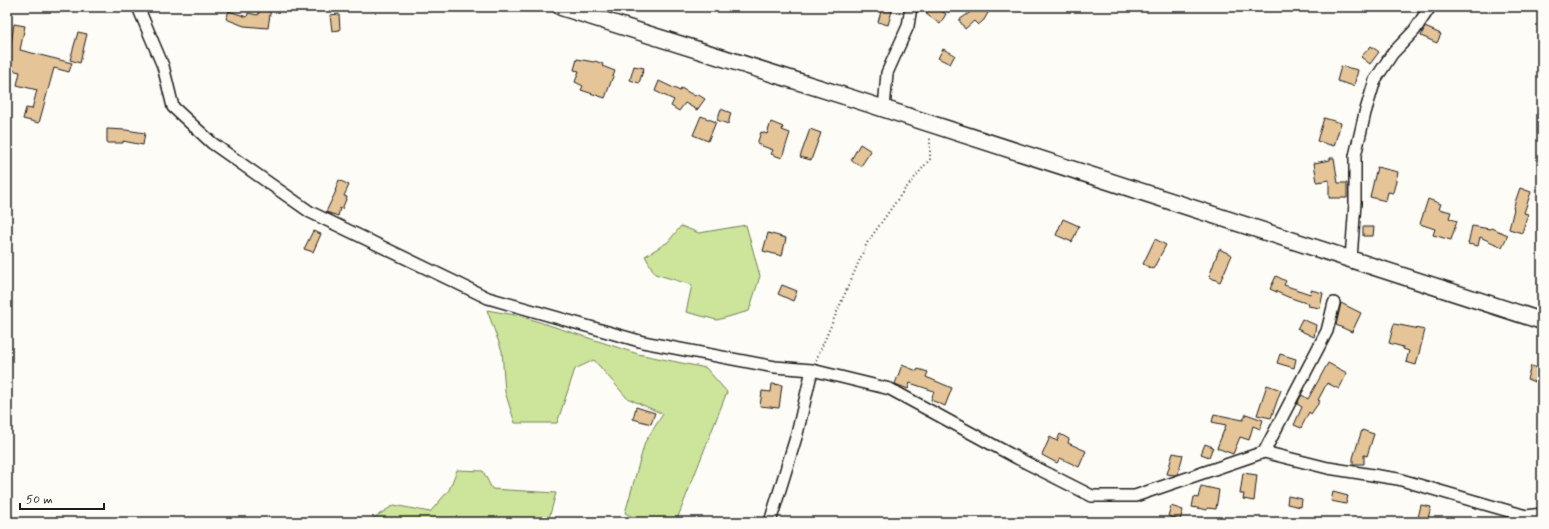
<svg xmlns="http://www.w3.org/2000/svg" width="1549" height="529" font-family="Mynerve,sans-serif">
<rect width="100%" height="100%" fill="#fdfcf7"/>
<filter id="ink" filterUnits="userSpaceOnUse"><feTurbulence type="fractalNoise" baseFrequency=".025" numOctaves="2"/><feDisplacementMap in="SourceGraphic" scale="8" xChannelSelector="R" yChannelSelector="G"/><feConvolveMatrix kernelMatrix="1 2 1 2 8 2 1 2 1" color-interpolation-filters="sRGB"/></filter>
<g filter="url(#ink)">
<!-- green -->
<path fill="#cce59a" stroke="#74805b" d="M746 225 760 276 749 311 717 320 686 312 692 285 655 274 645 256 668 242 681 226 699 233Z
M487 310 521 316 638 354 706 368 727 392 676 522H644L625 513 645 442 663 414 627 398 594 360 575 369 557 423H515L505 392 502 351Z
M457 470 483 471 492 489 556 493 548 522H369V521L394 505 430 512 449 490Z"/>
<!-- building -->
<path fill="#e5c497" stroke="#1c1c1c" d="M261 7H271L268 28 244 26 226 19 229 11 247 17 248 13 258 15Z
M930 7H935L946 14 940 24 926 14Z
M968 7H984L989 11 984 20 978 25 974 21 965 29 959 20 972 11Z
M882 8 892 11 888 25 878 22Z
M339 14 340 30 332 31 330 15Z
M14 24 25 26 20 50 72 63 69 72 54 68 39 123 23 119 26 108 32 109 37 90 17 85 20 72 7 69Z
M1425 27 1441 34 1437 43 1421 36Z
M78 32 87 34 80 63 70 60Z
M1371 46 1379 52 1370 64 1361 57Z
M943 49 955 55 950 64 938 58Z
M577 59 594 62 595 61 603 64 602 66 615 71 605 98 581 90 583 86 575 82 579 71 574 70Z
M634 66 644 68 639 83 630 80Z
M1341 66 1358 70 1354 86 1337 81Z
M659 81 680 91 681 88 695 96 697 94 705 99 697 110 685 103 679 111 671 106 674 100 655 91Z
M721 109 731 113 728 124 717 120Z
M701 116 716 122 708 141 693 135Z
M1324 118 1341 123 1334 146 1317 141Z
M771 122 783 127 782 130 790 133 782 158 771 154 773 150 757 144 761 132 767 134Z
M107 129 126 130 145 133 143 145 123 141V143H107Z
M810 129 821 133 811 160 800 157Z
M860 144 871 151 861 166 851 160Z
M1330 158H1334L1338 183H1347V198H1329V180L1317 182 1314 163 1330 160Z
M1377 167 1398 172 1393 193 1388 192 1386 201 1370 197Z
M339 180 349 185 344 196 347 197 342 209 340 208 338 216 326 212 336 191H335Z
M1520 188 1531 192 1524 213 1528 214 1522 233 1509 229 1514 209 1513 208Z
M1428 199 1441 204 1439 209 1451 212 1449 218 1457 221 1451 240 1433 235 1435 229 1420 224Z
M1063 219 1079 226 1072 242 1056 235Z
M1472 226 1490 229 1491 228 1508 235 1502 247 1480 237 1478 246 1468 244Z
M1363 227H1374L1373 236H1363Z
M313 231 321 234 313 252 304 249Z
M768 233 786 238 782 256 763 251Z
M1155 239 1166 245 1153 269 1143 264Z
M1219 249 1232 255 1220 282 1209 277Z
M1276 276 1286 281 1284 285 1310 294 1311 290 1323 293 1320 308 1308 306 1309 304 1288 297 1270 289Z
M782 285 797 291 793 301 778 294Z
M1341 303 1361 313 1352 332 1336 325Z
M1302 319 1316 325 1314 337 1297 329Z
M1394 324 1425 330 1416 365 1406 362 1409 351 1403 349V347L1389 343Z
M1280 354 1296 359 1294 368 1277 363Z
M1328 363 1347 373 1339 389 1327 383 1318 400 1320 401 1311 414 1309 412 1301 428 1294 425 1302 407 1297 404 1300 398 1302 395 1308 399Z
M902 365 917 371 918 369 928 372 926 377 952 388 945 406 931 400 934 391 910 383 908 389 895 384Z
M1531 366 1542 369V385L1527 379Z
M772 384 782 385 779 408 760 406 762 391 771 392Z
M1267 385 1281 390 1271 418 1257 415Z
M636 407 655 413 651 424 633 419Z
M1214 414 1243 420 1246 414 1263 420 1260 429 1253 426 1249 440 1240 437 1233 454 1217 448 1226 425 1212 422Z
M1362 430 1374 434 1367 456 1364 455V464H1353V458Z
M1060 434 1069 439 1068 443 1086 451 1079 467 1060 458 1057 463 1042 455 1050 437 1057 441Z
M1205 444 1213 447 1209 457 1201 454Z
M1173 453 1183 455 1178 474 1174 475 1167 474Z
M1243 473 1257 475 1254 501 1243 499 1244 494H1240Z
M1201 486 1219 490 1216 509 1207 508V510L1192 507 1194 497 1198 498Z
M1333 492 1348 496 1346 504 1331 501Z
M1288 496 1302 499 1301 507 1287 504Z
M1421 505 1431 507 1427 522H1417Z
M1171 506 1183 510 1180 520 1168 516Z"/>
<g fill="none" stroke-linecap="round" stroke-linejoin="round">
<defs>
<path id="street" d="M138 7 163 66 173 107 212 143 310 212 488 298 643 342 775 367 812 370 890 389 1017 458 1092 496H1135L1264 452 1328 468 1398 479 1526 516 1542 514
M884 109 887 73 908 26 911 7
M1351 259 1355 203V156L1365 113 1375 80 1392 54 1414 31 1430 7
M1264 452 1327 331 1334 303
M770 522 797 434 812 370"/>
<path id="secondary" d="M561 7 854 99 1542 321"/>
</defs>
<!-- street casing -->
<use href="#street" stroke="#1c1c1c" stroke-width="14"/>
<!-- secondary casing -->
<use href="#secondary" stroke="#1c1c1c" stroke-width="19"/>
<!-- path -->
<path stroke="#1c1c1c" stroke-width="2" stroke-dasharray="1 3" stroke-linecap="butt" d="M816 360 867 243 902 193 930 159V138"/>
<!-- street -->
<use href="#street" stroke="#fdfcf7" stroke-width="11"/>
<!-- secondary -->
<use href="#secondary" stroke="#fdfcf7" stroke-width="16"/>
</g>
</g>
<!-- margin -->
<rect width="1549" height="529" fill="none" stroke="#fdfcf7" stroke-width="24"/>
<rect x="12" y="12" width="1525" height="505" fill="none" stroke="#1c1c1c" stroke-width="1.5" filter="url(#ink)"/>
<!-- scale -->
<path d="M20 503v6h84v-6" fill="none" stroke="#1c1c1c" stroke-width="2"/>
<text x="26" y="503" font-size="12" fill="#1c1c1c" stroke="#fdfcf7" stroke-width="3" paint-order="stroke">50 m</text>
</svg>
